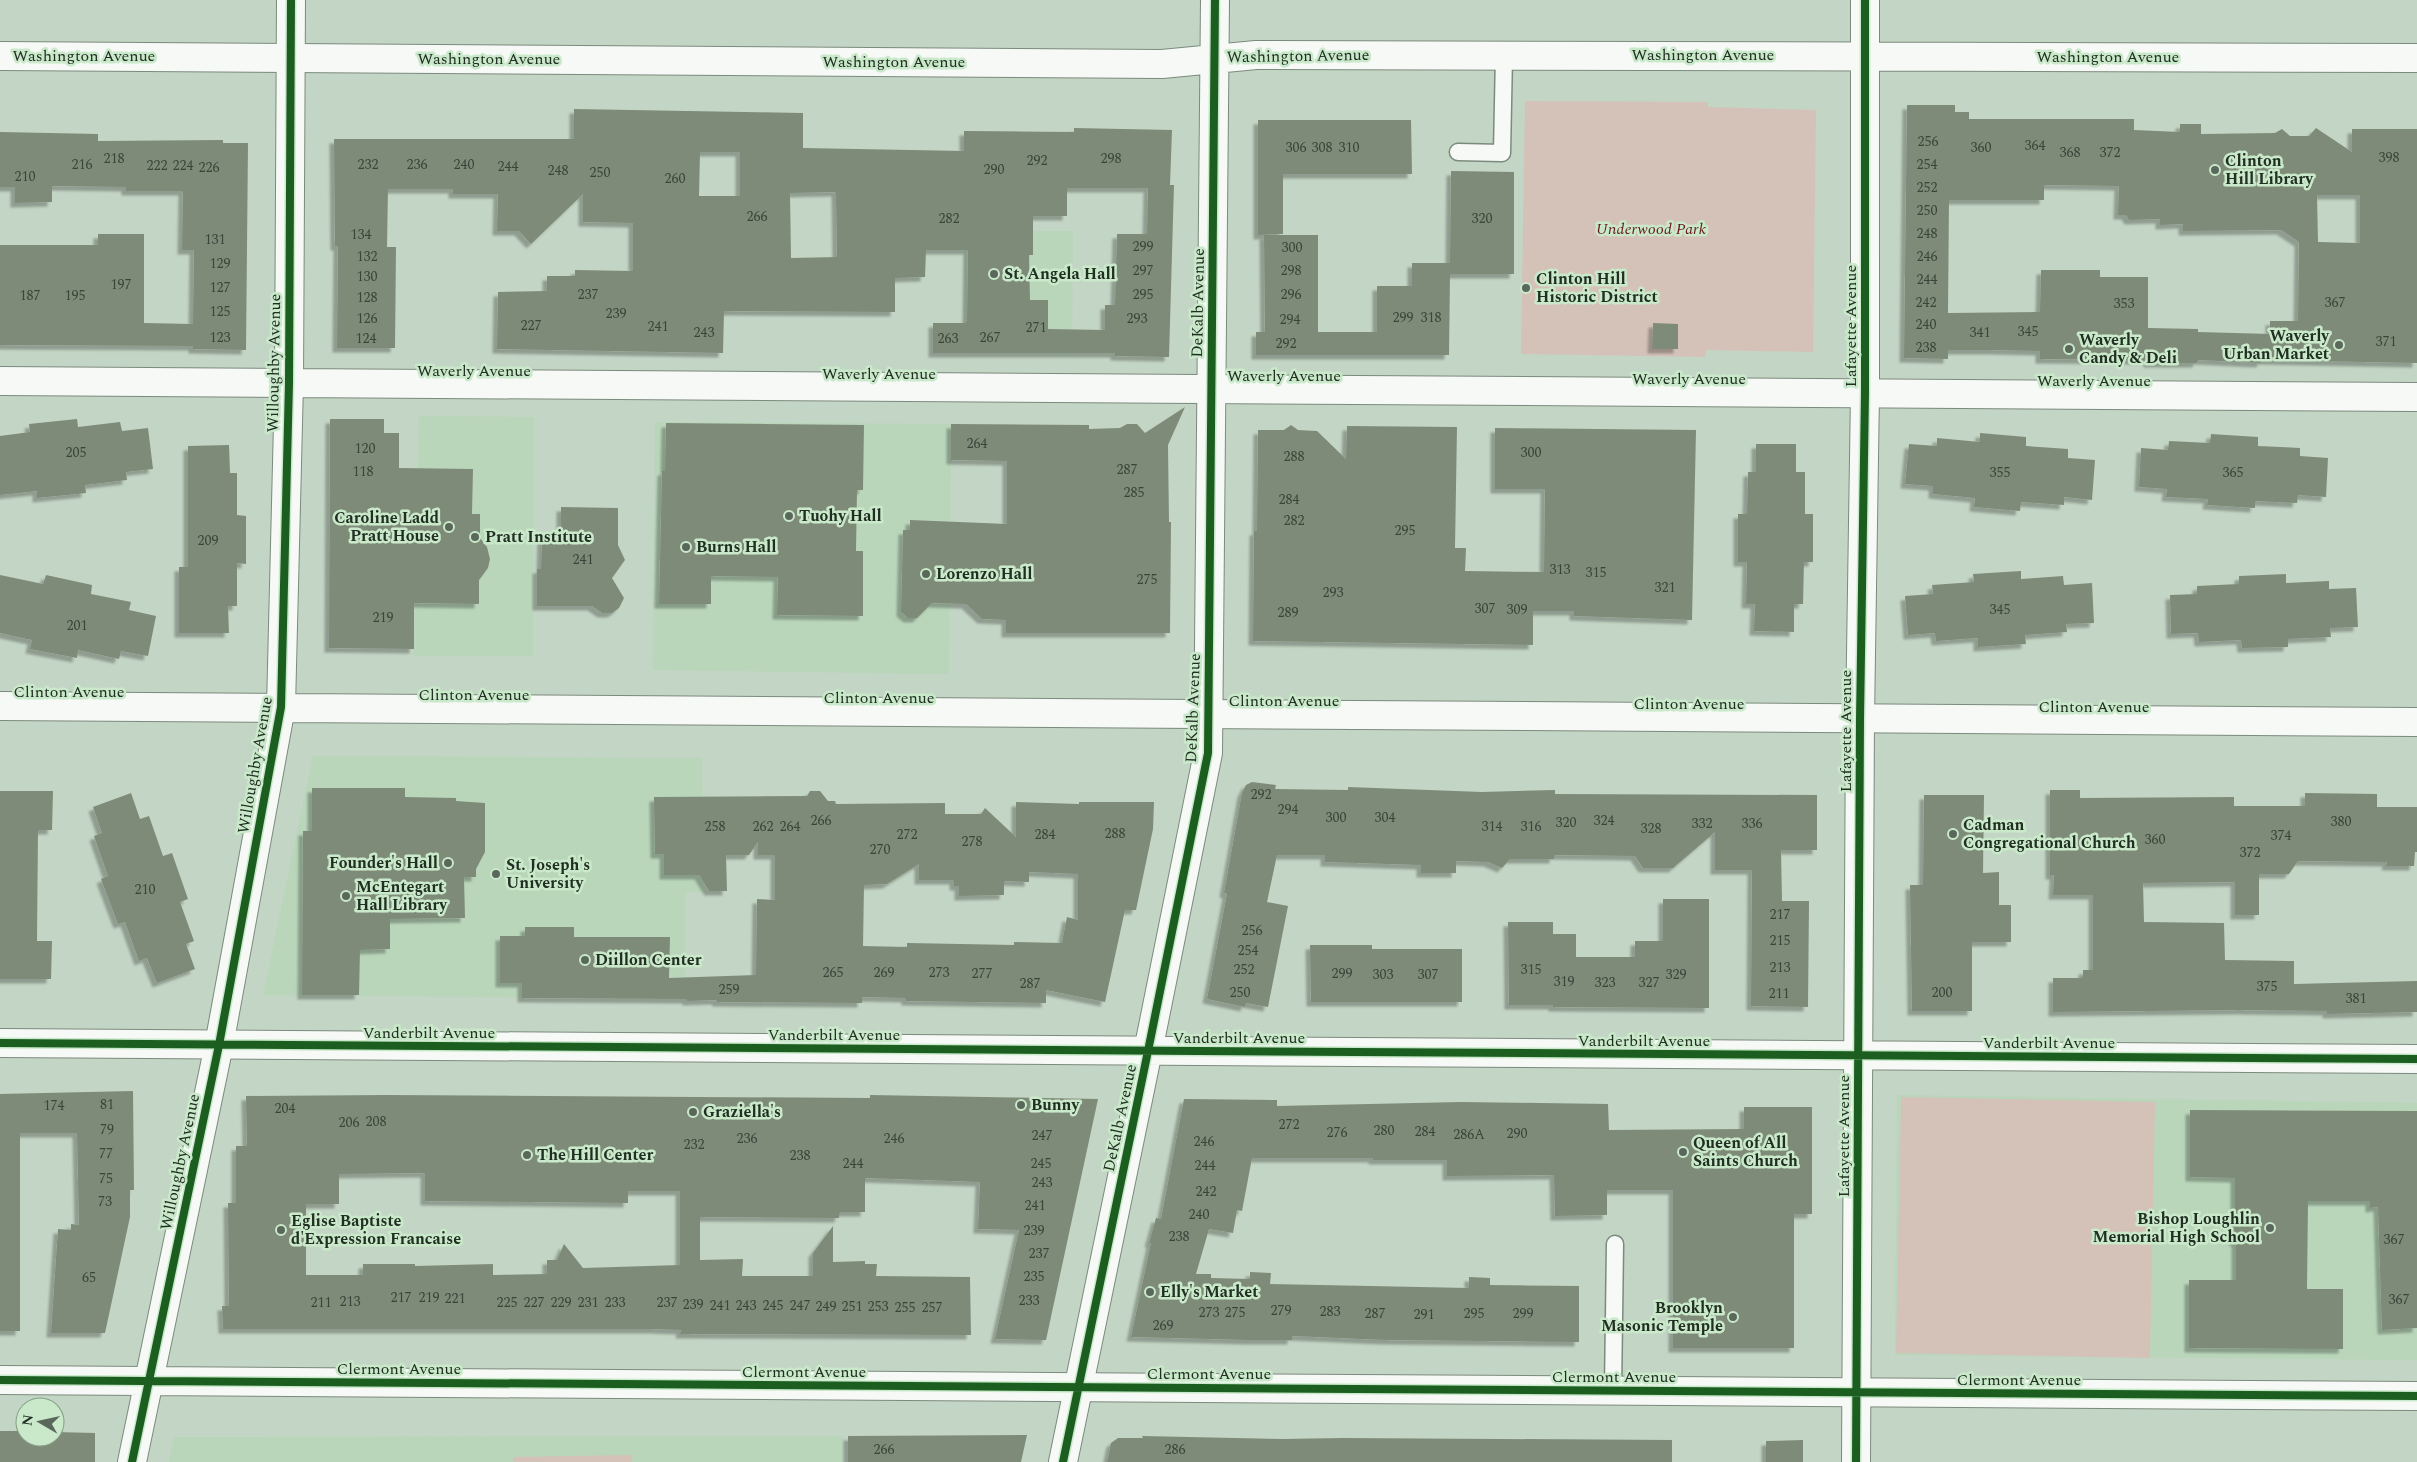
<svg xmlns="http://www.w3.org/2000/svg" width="2417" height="1462" font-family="Spectral,serif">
<defs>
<filter id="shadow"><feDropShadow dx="-4.5" dy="4.5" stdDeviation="1" flood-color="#0004"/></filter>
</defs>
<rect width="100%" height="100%" fill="#c3d5c4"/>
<!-- built -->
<path fill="#b9d6ba" d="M964 131H1025L1024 228H1033L1034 231H1073L1072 354 963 353Z
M419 416 534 417 533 656H414Z
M655 422 951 424 949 674 653 670Z
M313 756 702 758 703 892H685V999L263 995Z
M1897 1095 2417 1103V1360L1895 1355Z
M844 1436V1462H169L174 1437Z"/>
<!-- green -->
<path fill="#d4c2b8" d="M1525 101 1708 102V107L1816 110 1813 352 1706 350 1705 357 1521 354Z
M1901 1097 2155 1102 2150 1358 1896 1353Z
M632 1455V1462H513V1457Z"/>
<!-- building -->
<path fill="#7f8b79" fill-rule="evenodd" filter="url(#shadow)" d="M1907 105H1955V112H1969V119H2134V130L2180 132V124H2201V134L2275 133 2282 129 2290 136H2309L2316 128 2352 152V129H2417V363L2262 360 2261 363 2198 360 2197 363H2148V360L2040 359V351L1991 350H1948V359L1904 358ZM2044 185 2119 186 2118 215H2126L2129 220 2160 219V225L2183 224V231L2281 230 2299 242 2298 321H2270V334L2198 332V329L2148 328V277H2100V270H2041L2040 312 1948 313 1949 200H2044ZM2317 195H2360V243L2318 242Z
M574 109 803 113V148L964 151V131L1074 132V128L1172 130 1170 185H1174L1169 357 1115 356V353H933V323H965L967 320 968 250H926L925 277 895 278V312L724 311 723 353 497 349 498 292 547 291V276H575V270L633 271V223L583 222V194L531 244 519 231H497L498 194H453V189H388L387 247H396L395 348H337L338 246H335L334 139H574ZM700 152H740V196H699ZM1067 188H1148L1147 234H1117L1115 305H1105V330L1048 329V300H1030L1029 255H1033V216H1067ZM836 192 837 257 791 258 790 193Z
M1258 120H1411L1412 174H1283V234L1258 235Z
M0 132 98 134V141L223 140V143H248L246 350 193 349V346L0 345V245H98V234H144V323L193 324 194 250H182L183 191H126V187L52 186V202L15 203V187H0Z
M1451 171 1514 172V274H1450L1449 355H1256V332H1265L1264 235H1318V332H1377V286H1412V263H1450Z
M1653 323 1678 324V349H1652Z
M1185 407 1168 445 1169 522H1171L1170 633H1006V620L982 619 966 604 932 603 917 618H908L901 612 903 530H910V520L1007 524V461L951 460V424L1089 425V429L1120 428 1127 424H1137L1145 433Z
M77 419 78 427 120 422 122 431 148 428 153 469 126 472 127 480 85 485 86 493 37 498V491L0 495V436L30 432 29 424Z
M330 419H384V433H399V468L473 469 472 514H480V538L487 547 490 559 488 568 479 580V604L414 603V649L329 648Z
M666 423 864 425 863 490H857L856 551H863V616L777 615 778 577 711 576V604H659L662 471H665Z
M1291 425 1298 430 1317 431 1346 459 1347 426 1457 427 1455 548H1466L1465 571 1544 572 1545 489H1495V428L1696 430 1692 620 1574 616V611H1533V645L1253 641 1254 531H1257L1258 430H1284Z
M1980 433 2026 437V446L2068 449V458L2095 460 2092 500 2064 497V505L2021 502 2020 511 1974 507 1975 498 1933 494V486L1905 484 1909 444 1937 446V438L1980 442Z
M2211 434 2258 437V446L2300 448V456L2328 458 2326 497 2298 495 2297 503 2255 501V508L2207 505 2208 499 2166 497 2167 489 2139 487 2141 448 2168 450 2169 441 2210 443Z
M1756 444H1796V472H1805V514H1813V562H1804L1803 604H1794V632L1754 631 1755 604H1746L1747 562H1738V514H1747L1748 472H1756Z
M229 445 230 473H237V515L246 516V564L237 563V606H228L229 633H179V567H188V446Z
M561 507 618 508V545L625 560 612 578 624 598 619 608 612 613H602L592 606H537V569H541L542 537H552V533H561Z
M2021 571V579L2063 576 2064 585 2092 583 2094 623 2066 624 2067 632 2025 635 2026 644 1978 647V638L1936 641 1935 633 1908 635 1905 596 1933 594 1932 585 1974 582 1973 574Z
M2286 574V583L2329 581V589L2356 588 2358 627 2330 628 2331 637 2288 639V647L2242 648 2241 640 2199 642 2198 633 2171 634 2170 595 2197 594V586L2239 584V576Z
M0 575 43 584 46 575 92 585 91 594 131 602 129 610 156 616 148 656 121 651 119 659 78 650 77 658 30 649 32 640 0 633Z
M1252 782 1276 785 1275 789 1348 790V787L1482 792 1555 790V794L1817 795V850H1781L1782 901H1809L1808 1007 1751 1006 1752 870H1715V832L1673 868H1643L1635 856 1554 855V859H1510L1502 868 1488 862 1456 861V873H1421V865L1325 862V855H1277L1267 902 1288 906 1268 1007 1246 1003 1245 1007 1207 999 1227 894 1224 893 1242 793 1246 785Z
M312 788H405V797L456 798V801L485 803V852L476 869V877H464L465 918 390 919V949L360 950 359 995H302L303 831H312Z
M2050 790H2080V798L2234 797V806H2305V793L2377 794V807H2417V852H2415L2414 866H2386L2387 862 2298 861 2289 874H2259V915H2235V882L2143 883 2144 922 2224 923 2225 960 2294 961V984L2417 981V1012L2327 1014V1011L2240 1010 2053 1012V978H2083V970H2093V895H2053L2054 875H2050Z
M0 791H53L52 830H38L37 941H52L51 979H0Z
M810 791H820L828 801H835L836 804 945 803V814H981L985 808 1016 837V802L1079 804V802H1154L1153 829 1136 910H1125L1105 1002 1046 990V1003L906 1001V998L862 997V1003L717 1002 716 1000 687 1001V999L522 998V983H500V936H525V927H574V937H670L669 978 756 975 757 899 775 900V855H758V842L749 855H726L727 891H709L699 875H664V854H655L654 797 807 796ZM919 864V880H954V886H959V896L1004 895V881L1029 882V872L1078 874V920L1067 917 1062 943 1014 942V945L907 943V947L863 946 864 885 887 884Z
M131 793 140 819 149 816 163 856 172 853 188 899 180 902 194 941 186 944 195 969 157 983 147 958 139 961 125 922 118 924 101 879 108 876 94 836 102 833 93 807Z
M1924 795H1984L1983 873 1999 872V905H2011V942H1972V1011H1912L1910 885H1923Z
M1663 899H1709V1008L1553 1007V1005H1509L1508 922H1553V934H1576V957H1635V941H1663Z
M1310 945H1372V949H1462V1002H1311Z
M133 1091 134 1190H130V1217L105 1333H51L58 1229 71 1230V1224L79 1225 77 1133H20V1331H0V1094Z
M387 1095 870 1098V1095L1098 1099 1046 1340 995 1339 1019 1230 978 1229 980 1182 865 1178V1212H840L839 1218 700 1217V1260L743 1259 742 1276H813V1253L833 1226V1262L865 1261V1264H877L876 1276 970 1277 971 1335 680 1334 681 1330 653 1329H223L222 1306H229L228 1203H236V1146H247L246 1096ZM425 1173V1201L628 1203V1191H680V1265L583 1268 564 1244 557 1260H547V1274L493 1275V1264L415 1266V1264H363V1275H306V1204H339V1174Z
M1184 1099 1277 1100V1106L1461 1102 1608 1104 1609 1130 1744 1129V1107H1812V1214H1794V1348H1673V1190H1607V1215L1555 1216 1554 1175 1447 1176V1160H1373V1158H1252L1242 1211 1237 1210 1233 1233 1209 1229 1196 1274H1211V1278L1250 1279V1272L1271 1273 1270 1284 1469 1288V1277L1490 1278V1285L1579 1286V1342L1386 1340 1292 1336V1340H1248L1131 1337 1151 1243H1149L1156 1218 1161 1219Z
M2190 1110 2417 1111V1328L2382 1330 2378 1207 2370 1208V1201H2308L2307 1289H2343V1349L2189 1348V1280H2236V1243L2231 1237 2232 1219 2235 1214V1178L2190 1177Z
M0 1431H25V1437H55V1432L95 1433V1462H0Z
M1027 1435 1021 1462H848V1436Z
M1142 1436 1282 1439 1343 1438 1672 1440V1462H1107L1111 1443 1118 1438H1143Z
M1803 1440V1462H1766V1441Z"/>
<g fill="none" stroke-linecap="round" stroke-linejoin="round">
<defs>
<path id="service" d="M1458 152 1502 153 1504 55
M1613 1391 1615 1244"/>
<path id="minor" d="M0 381 2417 397
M0 706 2417 722
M0 1380 2417 1396
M132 1462 219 1045 281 707 289 383 291 0"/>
<path id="secondary" d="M0 56 1162 64 1256 55 2417 58
M0 1043 2417 1059
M1063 1462 1148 1051 1208 753 1215 0
M1856 1462 1860 719 1865 393V0"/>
</defs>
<!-- service casing -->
<use href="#service" stroke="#7c8a7d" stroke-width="19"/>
<!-- minor casing -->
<use href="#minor" stroke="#7c8a7d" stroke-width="30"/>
<!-- secondary casing -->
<use href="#secondary" stroke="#7c8a7d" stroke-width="30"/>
<!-- service -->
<use href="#service" stroke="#f6f9f6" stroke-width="16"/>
<!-- minor -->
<use href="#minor" stroke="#f6f9f6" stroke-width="28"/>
<!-- secondary -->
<use href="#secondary" stroke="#f6f9f6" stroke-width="28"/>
<defs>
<path id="cycleway" d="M0 1043 2417 1059
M0 1380 2417 1396
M132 1462 219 1045 281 707 289 383 291 0
M1063 1462 1148 1051 1208 753 1215 0
M1856 1462 1860 719 1865 393V0"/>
</defs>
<!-- cycleway casing -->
<use href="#cycleway" stroke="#c9e9ca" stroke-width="11"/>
<!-- cycleway -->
<use href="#cycleway" stroke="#1b5e20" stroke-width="8"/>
</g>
<!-- markers -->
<g fill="#5a685b" stroke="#c9e9ca" stroke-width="2">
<circle cx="2215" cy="170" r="5"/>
<circle cx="994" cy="274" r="5"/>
<circle cx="1526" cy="288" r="5"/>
<circle cx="2339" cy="345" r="5"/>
<circle cx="2069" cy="349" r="5"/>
<circle cx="789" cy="516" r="5"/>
<circle cx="449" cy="527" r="5"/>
<circle cx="475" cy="537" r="5"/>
<circle cx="686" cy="547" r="5"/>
<circle cx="926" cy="574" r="5"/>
<circle cx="1953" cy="834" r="5"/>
<circle cx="448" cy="863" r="5"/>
<circle cx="496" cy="874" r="5"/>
<circle cx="346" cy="896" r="5"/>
<circle cx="585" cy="960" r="5"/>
<circle cx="1021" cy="1105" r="5"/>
<circle cx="693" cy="1112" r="5"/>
<circle cx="1683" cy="1152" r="5"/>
<circle cx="527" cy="1155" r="5"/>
<circle cx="2270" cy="1228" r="5"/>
<circle cx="281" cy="1230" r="5"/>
<circle cx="1150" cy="1292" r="5"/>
<circle cx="1733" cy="1317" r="5"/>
</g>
<g text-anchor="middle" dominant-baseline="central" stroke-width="5" stroke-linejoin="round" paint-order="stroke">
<!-- number labels -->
<g font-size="14" fill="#384538">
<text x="1928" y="141">256</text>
<text x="2035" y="145">364</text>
<text x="1296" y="147">306</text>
<text x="1322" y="147">308</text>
<text x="1349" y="147">310</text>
<text x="1981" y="147">360</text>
<text x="2070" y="152">368</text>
<text x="2110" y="152">372</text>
<text x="2389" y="157">398</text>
<text x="114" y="158">218</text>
<text x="1111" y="158">298</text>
<text x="1037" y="160">292</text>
<text x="82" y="164">216</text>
<text x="368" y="164">232</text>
<text x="417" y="164">236</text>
<text x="464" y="164">240</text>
<text x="1927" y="164">254</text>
<text x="157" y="165">222</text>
<text x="183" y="165">224</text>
<text x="508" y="166">244</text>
<text x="209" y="167">226</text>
<text x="994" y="169">290</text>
<text x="558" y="170">248</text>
<text x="600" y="172">250</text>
<text x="25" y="176">210</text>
<text x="675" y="178">260</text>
<text x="1927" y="187">252</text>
<text x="1927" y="210">250</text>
<text x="757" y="216">266</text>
<text x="949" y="218">282</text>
<text x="1482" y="218">320</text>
<text x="1927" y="233">248</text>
<text x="361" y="234">134</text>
<text x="215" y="239">131</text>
<text x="1143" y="246">299</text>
<text x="1292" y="247">300</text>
<text x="367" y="256">132</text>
<text x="1927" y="256">246</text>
<text x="220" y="263">129</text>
<text x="1143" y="270">297</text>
<text x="1291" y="270">298</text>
<text x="367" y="276">130</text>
<text x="1927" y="279">244</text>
<text x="121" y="284">197</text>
<text x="220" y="287">127</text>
<text x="588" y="294">237</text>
<text x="1143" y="294">295</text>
<text x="1291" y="294">296</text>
<text x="30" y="295">187</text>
<text x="75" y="295">195</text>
<text x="367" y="297">128</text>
<text x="1926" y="302">242</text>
<text x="2335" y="302">367</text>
<text x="2124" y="303">353</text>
<text x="220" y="311">125</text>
<text x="616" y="313">239</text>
<text x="1403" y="317">299</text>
<text x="1431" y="317">318</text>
<text x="367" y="318">126</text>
<text x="1137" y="318">293</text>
<text x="1290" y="319">294</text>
<text x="1926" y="324">240</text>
<text x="531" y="325">227</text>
<text x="658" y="326">241</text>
<text x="1036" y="327">271</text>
<text x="2028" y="331">345</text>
<text x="704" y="332">243</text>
<text x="1980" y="332">341</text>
<text x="220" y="337">123</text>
<text x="990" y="337">267</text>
<text x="366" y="338">124</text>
<text x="948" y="338">263</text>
<text x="2386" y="341">371</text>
<text x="1286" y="343">292</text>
<text x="1926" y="347">238</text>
<text x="977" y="443">264</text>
<text x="365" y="448">120</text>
<text x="76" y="452">205</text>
<text x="1531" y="452">300</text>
<text x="1294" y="456">288</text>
<text x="1127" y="469">287</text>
<text x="363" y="471">118</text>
<text x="2000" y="472">355</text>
<text x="2233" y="472">365</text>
<text x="1134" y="492">285</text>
<text x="1289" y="499">284</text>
<text x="1294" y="520">282</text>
<text x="1405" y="530">295</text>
<text x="208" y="540">209</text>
<text x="583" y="559">241</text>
<text x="1560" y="569">313</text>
<text x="1596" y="572">315</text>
<text x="1147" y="579">275</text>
<text x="1665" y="587">321</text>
<text x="1333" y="592">293</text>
<text x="1485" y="608">307</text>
<text x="1517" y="609">309</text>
<text x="2000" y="609">345</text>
<text x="1288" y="612">289</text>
<text x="383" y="617">219</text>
<text x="77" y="625">201</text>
<text x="1261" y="794">292</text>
<text x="1288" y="809">294</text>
<text x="1336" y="817">300</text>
<text x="1385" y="817">304</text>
<text x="821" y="820">266</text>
<text x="1604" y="820">324</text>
<text x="2341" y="821">380</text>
<text x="1566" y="822">320</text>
<text x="1702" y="823">332</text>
<text x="1752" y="823">336</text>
<text x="715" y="826">258</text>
<text x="763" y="826">262</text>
<text x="790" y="826">264</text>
<text x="1492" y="826">314</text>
<text x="1531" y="826">316</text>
<text x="1651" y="828">328</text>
<text x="1115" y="833">288</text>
<text x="907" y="834">272</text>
<text x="1045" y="834">284</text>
<text x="2281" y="835">374</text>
<text x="2155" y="839">360</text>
<text x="972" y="841">278</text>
<text x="880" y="849">270</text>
<text x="2250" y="852">372</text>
<text x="145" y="889">210</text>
<text x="1780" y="914">217</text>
<text x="1252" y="930">256</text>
<text x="1780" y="940">215</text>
<text x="1248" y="950">254</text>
<text x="1780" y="967">213</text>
<text x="1244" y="969">252</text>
<text x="1531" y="969">315</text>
<text x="833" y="972">265</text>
<text x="884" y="972">269</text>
<text x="939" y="972">273</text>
<text x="982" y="973">277</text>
<text x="1342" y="973">299</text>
<text x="1383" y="974">303</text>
<text x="1428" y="974">307</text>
<text x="1676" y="974">329</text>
<text x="1564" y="981">319</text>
<text x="1605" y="982">323</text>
<text x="1649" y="982">327</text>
<text x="1030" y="983">287</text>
<text x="2267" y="986">375</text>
<text x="729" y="989">259</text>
<text x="1240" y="992">250</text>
<text x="1942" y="992">200</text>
<text x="1779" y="993">211</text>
<text x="2356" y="998">381</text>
<text x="107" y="1104">81</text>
<text x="54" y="1105">174</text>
<text x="285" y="1108">204</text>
<text x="376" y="1121">208</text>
<text x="349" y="1122">206</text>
<text x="1289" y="1124">272</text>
<text x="107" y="1129">79</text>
<text x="1384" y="1130">280</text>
<text x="1425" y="1131">284</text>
<text x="1337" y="1132">276</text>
<text x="1517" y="1133">290</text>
<text x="1469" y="1134">286A</text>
<text x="1042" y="1135">247</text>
<text x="747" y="1138">236</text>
<text x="894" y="1138">246</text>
<text x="1204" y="1141">246</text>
<text x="694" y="1144">232</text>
<text x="106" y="1153">77</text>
<text x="800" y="1155">238</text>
<text x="853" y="1163">244</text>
<text x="1041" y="1163">245</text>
<text x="1205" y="1165">244</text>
<text x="106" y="1178">75</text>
<text x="1042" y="1182">243</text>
<text x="1206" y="1191">242</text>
<text x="105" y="1201">73</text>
<text x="1035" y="1205">241</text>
<text x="1199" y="1214">240</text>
<text x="1034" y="1230">239</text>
<text x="1179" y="1236">238</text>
<text x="2394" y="1239">367</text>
<text x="1039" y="1253">237</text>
<text x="1034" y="1276">235</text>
<text x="89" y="1277">65</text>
<text x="401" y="1297">217</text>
<text x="429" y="1297">219</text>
<text x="455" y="1298">221</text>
<text x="2399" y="1299">367</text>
<text x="1029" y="1300">233</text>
<text x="350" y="1301">213</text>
<text x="321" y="1302">211</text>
<text x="507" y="1302">225</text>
<text x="534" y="1302">227</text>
<text x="561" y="1302">229</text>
<text x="588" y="1302">231</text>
<text x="615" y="1302">233</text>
<text x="667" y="1302">237</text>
<text x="693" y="1304">239</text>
<text x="720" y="1305">241</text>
<text x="746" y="1305">243</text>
<text x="773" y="1305">245</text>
<text x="800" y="1305">247</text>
<text x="826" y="1306">249</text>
<text x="852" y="1306">251</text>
<text x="878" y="1306">253</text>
<text x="905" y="1307">255</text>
<text x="932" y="1307">257</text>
<text x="1281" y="1310">279</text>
<text x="1330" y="1311">283</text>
<text x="1209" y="1312">273</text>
<text x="1235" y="1312">275</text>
<text x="1375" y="1313">287</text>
<text x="1474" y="1313">295</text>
<text x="1523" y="1313">299</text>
<text x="1424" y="1314">291</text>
<text x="1163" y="1325">269</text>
<text x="884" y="1449">266</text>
<text x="1175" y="1449">286</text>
</g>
<!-- street labels -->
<g font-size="16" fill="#212e22" stroke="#c9e9ca">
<text x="1703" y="55">Washington Avenue</text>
<text x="84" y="56">Washington Avenue</text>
<text transform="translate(1298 56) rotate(-1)">Washington Avenue</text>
<text x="2108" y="57">Washington Avenue</text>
<text x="489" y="59">Washington Avenue</text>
<text x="894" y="62">Washington Avenue</text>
<text transform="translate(1198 303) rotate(-89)">DeKalb Avenue</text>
<text transform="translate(1851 326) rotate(-90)">Lafayette Avenue</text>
<text transform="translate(274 363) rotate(-89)">Willoughby Avenue</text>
<text x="474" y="371">Waverly Avenue</text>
<text x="879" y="374">Waverly Avenue</text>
<text x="1284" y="376">Waverly Avenue</text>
<text x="1689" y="379">Waverly Avenue</text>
<text x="2094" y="381">Waverly Avenue</text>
<text x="69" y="692">Clinton Avenue</text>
<text x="474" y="695">Clinton Avenue</text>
<text x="879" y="698">Clinton Avenue</text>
<text x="1284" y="701">Clinton Avenue</text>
<text x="1689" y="704">Clinton Avenue</text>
<text x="2094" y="707">Clinton Avenue</text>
<text transform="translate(1193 708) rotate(-88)">DeKalb Avenue</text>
<text transform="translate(1846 731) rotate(-90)">Lafayette Avenue</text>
<text transform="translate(255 765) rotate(-80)">Willoughby Avenue</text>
<text x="429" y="1033">Vanderbilt Avenue</text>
<text x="834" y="1035">Vanderbilt Avenue</text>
<text x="1239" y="1038">Vanderbilt Avenue</text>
<text x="1644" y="1041">Vanderbilt Avenue</text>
<text x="2049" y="1043">Vanderbilt Avenue</text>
<text transform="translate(1120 1118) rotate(-78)">DeKalb Avenue</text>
<text transform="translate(1844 1136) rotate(-90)">Lafayette Avenue</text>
<text transform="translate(180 1162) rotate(-78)">Willoughby Avenue</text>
<text x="399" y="1369">Clermont Avenue</text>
<text x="804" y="1372">Clermont Avenue</text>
<text x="1209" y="1374">Clermont Avenue</text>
<text x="1614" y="1377">Clermont Avenue</text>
<text x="2019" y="1380">Clermont Avenue</text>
</g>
<!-- poi labels -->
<g font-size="16" font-weight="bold" fill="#212e22" stroke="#c9e9ca" text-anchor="start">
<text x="2225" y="161">Clinton<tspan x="2225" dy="18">Hill Library</tspan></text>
<text x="1004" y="274">St. Angela Hall</text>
<text x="1536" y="279">Clinton Hill<tspan x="1536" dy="18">Historic District</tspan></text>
<text x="2329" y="336" text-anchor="end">Waverly<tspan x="2329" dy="18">Urban Market</tspan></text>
<text x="2079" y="340">Waverly<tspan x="2079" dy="18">Candy &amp; Deli</tspan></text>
<text x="799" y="516">Tuohy Hall</text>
<text x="439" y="518" text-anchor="end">Caroline Ladd<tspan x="439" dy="18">Pratt House</tspan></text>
<text x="485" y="537">Pratt Institute</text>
<text x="696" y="547">Burns Hall</text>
<text x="936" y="574">Lorenzo Hall</text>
<text x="1963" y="825">Cadman<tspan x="1963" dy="18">Congregational Church</tspan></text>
<text x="438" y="863" text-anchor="end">Founder's Hall</text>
<text x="506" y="865">St. Joseph's<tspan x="506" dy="18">University</tspan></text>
<text x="356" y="887">McEntegart<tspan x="356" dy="18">Hall Library</tspan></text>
<text x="595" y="960">Diillon Center</text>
<text x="1031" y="1105">Bunny</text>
<text x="703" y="1112">Graziella's</text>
<text x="1693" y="1143">Queen of All<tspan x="1693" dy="18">Saints Church</tspan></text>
<text x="537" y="1155">The Hill Center</text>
<text x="2260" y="1219" text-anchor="end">Bishop Loughlin<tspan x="2260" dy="18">Memorial High School</tspan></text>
<text x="291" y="1221">Eglise Baptiste<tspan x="291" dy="18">d'Expression Francaise</tspan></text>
<text x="1160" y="1292">Elly's Market</text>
<text x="1723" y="1308" text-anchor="end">Brooklyn<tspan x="1723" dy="18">Masonic Temple</tspan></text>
</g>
<!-- park labels -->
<g font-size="16" font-style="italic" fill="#681a19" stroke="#c9e9ca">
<text x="1651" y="229">Underwood Park</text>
</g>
</g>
<!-- north arrow -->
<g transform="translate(40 1422) rotate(279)"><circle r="24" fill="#c9e9ca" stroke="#869e87"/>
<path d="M0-4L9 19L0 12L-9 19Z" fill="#5a685b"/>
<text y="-8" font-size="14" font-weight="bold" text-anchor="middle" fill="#212e22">N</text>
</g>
</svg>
